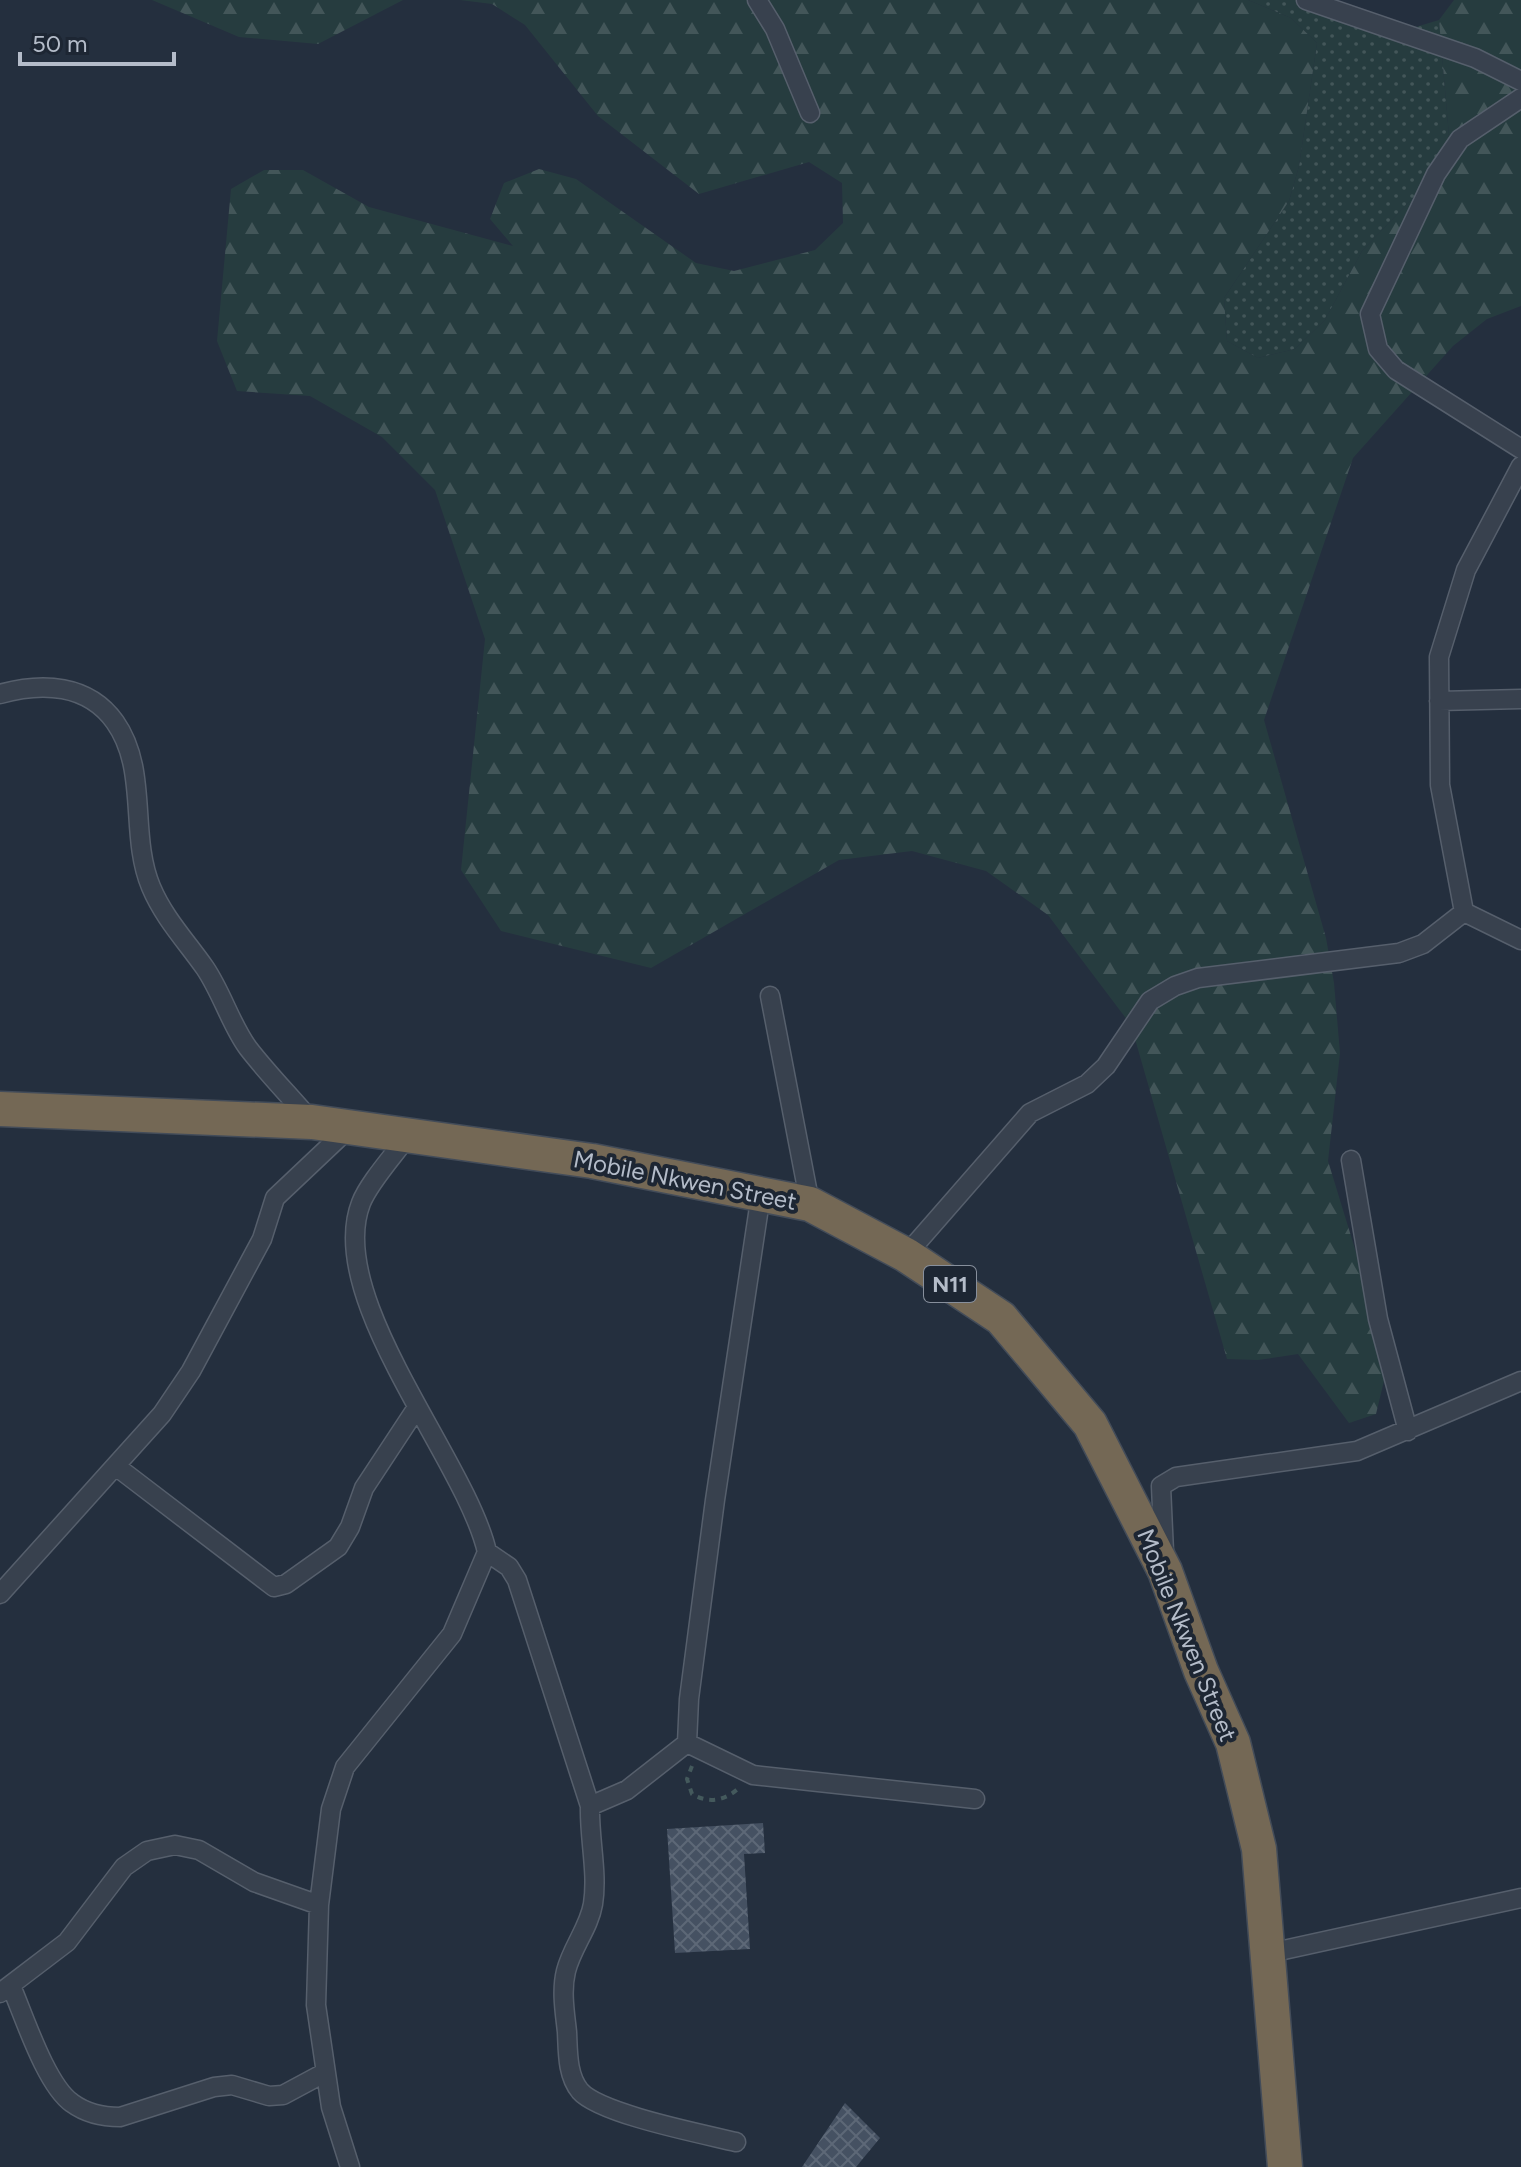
<svg xmlns="http://www.w3.org/2000/svg" width="1521" height="2167" font-family="Figtree,sans-serif">
<defs>
<pattern id="grass-dots" width="8" height="8" patternUnits="userSpaceOnUse" patternTransform="scale(2)"><rect width="8" height="8" fill="#263c3f"/><path d="M2 2h.1M6 6h.1" fill="none" stroke="#435659" stroke-width="1.8" stroke-linecap="round"/></pattern>
<pattern id="forest-firs" width="22" height="20" patternUnits="userSpaceOnUse" patternTransform="scale(2)"><rect width="22" height="20" fill="#263c3f"/><path d="M5 1l3.5 6h-7zM16 11l3.5 6h-7z" fill="#435659"/></pattern>
<pattern id="building-cross-hatch" width="8" height="8" patternUnits="userSpaceOnUse" patternTransform="scale(2)"><rect width="8" height="8" fill="#455162"/><path d="M0 0l8 8M0 8l8-8" fill="none" stroke="#5d6877"/></pattern>
</defs>
<rect width="100%" height="100%" fill="#242f3e"/>
<!-- grass -->
<path fill="url(#grass-dots)" d="M1248 0H1306L1399 32 1439 20 1449 136 1436 174 1362 251 1325 320 1295 349 1258 358 1227 341 1224 298 1289 201 1299 166 1317 43 1291 18Z"/>
<!-- forest -->
<path fill="url(#forest-firs)" d="M152 0H403L318 44 239 37Z
M460 0H1248L1291 18 1317 43 1299 166 1289 201 1224 298 1227 341 1258 358 1295 349 1325 320 1362 251 1436 174 1449 136 1439 20 1454 0H1521V306L1487 319 1453 346 1353 458 1264 720 1326 938 1334 983 1340 1053 1328 1161 1389 1360 1376 1414 1349 1423 1298 1354 1258 1360 1227 1359 1131 1025 1048 915 986 871 912 851 839 860 651 968 501 931 461 870 485 639 435 490 382 437 310 396 237 391 217 341 231 189 264 170H303L369 207 513 246 490 219 504 183 539 169 576 179 696 263 734 271 815 250 843 223 842 183 809 162 699 194 598 116 525 25 492 4Z"/>
<!-- building -->
<path fill="url(#building-cross-hatch)" d="M763 1823 765 1853 744 1854 750 1949 675 1953 667 1829Z
M845 2103 880 2138 856 2167H802Z"/>
<g fill="none" stroke-linecap="round" stroke-linejoin="round">
<defs>
<path id="street" d="M757 0 775 29 810 113
M1306 0 1475 58 1521 81
M1521 98 1460 139 1436 174 1370 314 1378 349 1396 370 1521 449
M0 694C42 682 88 684 115 722 149 770 129 835 151 887 164 918 186 941 205 968 222 993 231 1025 248 1048 268 1074 291 1097 312 1122
M1439 701 1521 699
M1464 912 1440 785 1439 657 1466 570 1521 466
M1464 912 1521 940
M770 996 810 1204
M1351 1160 1378 1319 1408 1431
M761 1194 715 1500 689 1699 687 1743 753 1775 975 1799
M906 1255 1030 1113 1087 1084 1106 1066 1150 1001 1175 986 1198 978 1399 953 1423 944 1464 912
M117 1467 274 1587 286 1584 338 1547 350 1527 364 1488 416 1409
M487 1552 509 1567 517 1580 590 1806C589 1838 598 1873 593 1904 589 1928 572 1947 566 1971 561 1991 565 2013 567 2032 568 2052 567 2075 580 2091 600 2114 703 2134 736 2142
M1164 1552 1161 1486 1176 1477 1357 1451 1521 1381
M0 1594 162 1414 191 1371 262 1239 275 1198 348 1129
M590 1806 627 1790 687 1743
M1270 1953 1521 1898
M11 1986C24 2016 46 2085 72 2103 87 2114 103 2117 120 2117L214 2087 232 2085 269 2096 283 2095 324 2073
M0 1993 67 1942 124 1867 147 1851 175 1845 199 1850 254 1882 319 1905
M350 2167 331 2107 316 2005 319 1905 331 1809 345 1767 452 1634 487 1552C466 1460 324 1298 361 1203 369 1182 396 1153 410 1133"/>
<path id="highway" d="M0 1109 312 1122 592 1161 810 1204 906 1255 1001 1318 1090 1424 1165 1571 1201 1671 1233 1743 1259 1849 1285 2167"/>
</defs>
<!-- street casing -->
<use href="#street" stroke="#565f6c" stroke-width="21"/>
<!-- highway casing -->
<use href="#highway" stroke="#434c59" stroke-width="37"/>
<!-- path -->
<path stroke="#44595c" stroke-width="4" stroke-dasharray="6 6" stroke-linecap="butt" d="M692 1766 687 1779 692 1794C709 1804 725 1801 740 1787"/>
<!-- street -->
<use href="#street" stroke="#38414e" stroke-width="18"/>
<!-- highway -->
<use href="#highway" stroke="#746855" stroke-width="34"/>
</g>
<g text-anchor="middle" dominant-baseline="central" stroke-width="8" stroke-linejoin="round" paint-order="stroke">
<!-- shield labels -->
<rect fill="#1d2633" stroke="#878f9c" stroke-width="2" x="924" y="1266" width="52" height="36" rx="6"/>
<g font-size="22" font-weight="bold" fill="#b4bcc9">
<text x="950" y="1284">N11</text>
</g>
<!-- street labels -->
<g font-size="24" fill="#b4bcc9" stroke="#1d2633">
<text transform="translate(685 1180) rotate(11)">Mobile Nkwen Street</text>
<text transform="translate(1187 1635) rotate(68)">Mobile Nkwen Street</text>
</g>
</g>
<!-- scale -->
<path d="M20 52v12h154v-12" fill="none" stroke="#b4bcc9" stroke-width="4"/>
<text x="32" y="52" font-size="24" fill="#b4bcc9" stroke="#1d2633" stroke-width="6" paint-order="stroke">50 m</text>
</svg>
